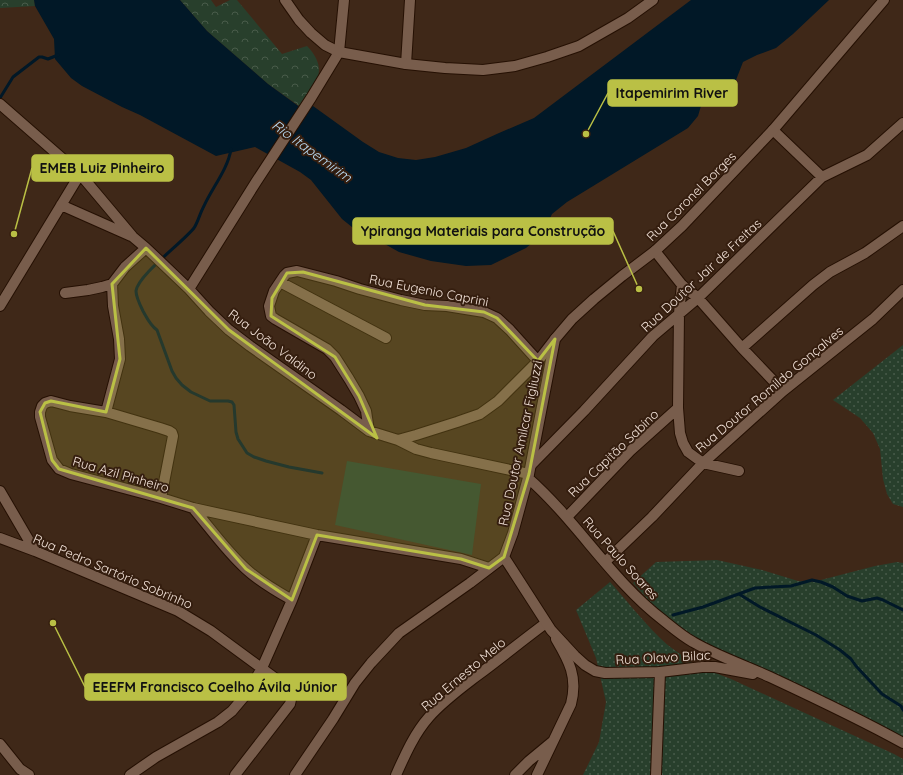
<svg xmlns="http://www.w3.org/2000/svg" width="903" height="775" font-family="Quicksand,sans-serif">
<defs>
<pattern id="grass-dots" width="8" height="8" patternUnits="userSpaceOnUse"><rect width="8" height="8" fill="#283f2c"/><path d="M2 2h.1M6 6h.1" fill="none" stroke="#485b4a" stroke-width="1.8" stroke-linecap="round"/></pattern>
<pattern id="forest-crowns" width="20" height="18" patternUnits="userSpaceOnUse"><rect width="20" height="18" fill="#283f2c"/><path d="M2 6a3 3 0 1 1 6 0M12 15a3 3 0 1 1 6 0" fill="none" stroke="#485b4a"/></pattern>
</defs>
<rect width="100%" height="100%" fill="#3f2818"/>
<!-- grass -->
<path fill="url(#grass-dots)" d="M903 345V507L893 504 887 494 883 479 880 449 873 433 860 418 833 400Z
M717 560 762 570 798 581 813 582 875 566 897 562 903 563V739L737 663 672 626 633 583 656 562Z
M610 582C626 600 642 620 659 637 679 657 705 669 731 679L894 754 903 759V775H583L599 742 606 702 596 658 576 610Z"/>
<!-- forest -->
<path fill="url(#forest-crowns)" d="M0 0H34L35 6 0 8Z
M180 0H211L216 7 230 0H237L282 54 307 46C330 70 315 85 302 108L268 84 207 31Z"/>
<!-- pitch -->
<path fill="#283f2c" d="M347 461 481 484 472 555 335 525Z"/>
<!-- water -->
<path fill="#011827" d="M34 0H180L207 31 268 84 301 108 313 106 363 142 379 152 398 158 416 160 435 157 466 148 499 133 534 118 691 0H829L793 34 776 48 757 55 743 62 736 80 727 87 703 99 698 116 688 128 567 202 552 214 543 234 526 248 491 265 466 266 431 261 399 252 374 238 357 231 342 219 311 180 300 172 255 147 216 156 140 115 122 107 82 86 71 78 55 59 54 39 35 6Z"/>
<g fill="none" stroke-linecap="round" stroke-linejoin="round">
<!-- stream -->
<path stroke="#011827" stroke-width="3" d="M0 98 13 77 39 57H42L48 59 58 55
M231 149C228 169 212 188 204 206 200 213 198 222 194 228 182 243 138 275 136 291 136 297 140 305 143 311 147 318 150 325 157 330L172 371 176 378 182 385 191 392 210 401H228L232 402 234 405 236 432 238 439 247 453 254 457 266 461 289 467 322 473
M739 594 760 607 816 635 840 650 851 659 856 666 882 694 901 706 903 710
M673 615 703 607 755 588 791 586 812 580 821 582 833 587 847 596 862 601 877 598 883 600 903 610"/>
<defs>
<path id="street" d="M406 64 410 0
M0 104 80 174 133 237 146 248 189 289 209 311 229 330 250 346 341 410 369 431 398 440 416 435 457 422 480 414 498 401 538 361 555 339
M773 130 822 177
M61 205 131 236
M655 251 682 285 698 298 742 348 783 391
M280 282 386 338
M682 285 679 313 678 408 680 433 683 443 688 452 703 463 739 471
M189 289 256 182 311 98 339 52 344 0
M65 293 88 290 102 287 112 284 125 267 146 248
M0 306 80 174
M742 348 813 285 830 272 865 253 903 226
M106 412 120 359 119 339 113 306 112 284
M369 431 366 411 359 396 349 379 335 357 327 349 275 319 271 316 269 306 274 291 284 276 287 273 297 271 336 281 360 289 401 300 425 305 447 306 484 312 497 318 510 330 538 361
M398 440 416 449 431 453 529 474
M531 465 584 411 653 336 698 298 822 177 867 155 903 123
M0 491 35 551
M161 498 173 436 172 433 169 431 160 428 106 412 70 406 51 401 45 403 42 406 40 412V417L52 460 59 469 71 474 161 498 193 508 317 535 461 559 489 568
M193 508C210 528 226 551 246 569 259 581 276 591 292 600
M567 517 630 451 678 408
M0 538 35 551 178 611 211 631 283 684C290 690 293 694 290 704L235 775
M605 562 652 517 703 463 783 391 873 319 903 290
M0 744 20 769 29 775
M130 775 156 757 218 722 232 711 248 692 262 668 292 600 317 535
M396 775C405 755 414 734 429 717 443 701 461 688 478 675 501 658 523 640 546 623
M515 775 529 761 552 742
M537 775 571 704C578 677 569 661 556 639
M656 775 660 672"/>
<path id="secondary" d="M285 0 299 20 311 33 325 45 339 52 406 64 445 68 483 70 515 66 547 57 579 46 628 18 653 0
M528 478C577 521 611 580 663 620 673 628 682 636 693 642 717 656 744 665 770 677 815 698 860 719 903 743
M504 557 551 630 575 656 585 665 595 671 605 673 660 672 702 667H715L753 674
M295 775 333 719 355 683 371 663 399 633 470 583 504 557 513 533 529 474 555 339 572 319 594 299 622 276 655 251 682 226 773 130 884 0"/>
</defs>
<!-- street casing -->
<use href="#street" stroke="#251003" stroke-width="12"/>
<!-- secondary casing -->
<use href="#secondary" stroke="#251003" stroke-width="12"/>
<!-- street -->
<use href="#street" stroke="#785d4c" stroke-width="10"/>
<!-- secondary -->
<use href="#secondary" stroke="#785d4c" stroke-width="10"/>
</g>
<!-- marked area -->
<path fill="#bac045" fill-opacity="0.2" stroke="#bac045" stroke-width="3" stroke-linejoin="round" d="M146 248 229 330 377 438 359 396 335 357 271 316 272 298 287 273 303 272 425 305 484 312 497 318 538 361 555 339 529 474 504 557 489 568 461 559 317 535 292 600 246 569 193 508 59 469 52 460 40 412 45 403 51 401 106 412 120 359 112 284Z"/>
<g text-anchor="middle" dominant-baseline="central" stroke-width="4" stroke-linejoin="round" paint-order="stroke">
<!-- street labels -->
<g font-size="13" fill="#f3e3d9" stroke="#351e0f">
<text transform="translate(691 196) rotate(-45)">Rua Coronel Borges</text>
<text transform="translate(701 275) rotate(-43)">Rua Doutor Jair de Freitas</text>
<text transform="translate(429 290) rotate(11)">Rua Eugenio Caprini</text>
<text transform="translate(273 344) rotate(37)">Rua João Valdino</text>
<text transform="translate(769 389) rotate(-40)">Rua Doutor Romildo Gonçalves</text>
<text transform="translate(520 443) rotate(-78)">Rua Doutor Amilcar Figliuzzi</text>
<text transform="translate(613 453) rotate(-44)">Rua Capitão Sabino</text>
<text transform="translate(121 474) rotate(16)">Rua Azil Pinheiro</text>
<text transform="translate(621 558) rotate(48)">Rua Paulo Soares</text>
<text transform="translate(113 571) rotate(23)">Rua Pedro Sartório Sobrinho</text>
<text transform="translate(663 657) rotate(-3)">Rua Olavo Bilac</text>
<text transform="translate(463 674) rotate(-40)">Rua Ernesto Melo</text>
</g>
<!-- water labels -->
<g font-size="14" font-style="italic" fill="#baddf6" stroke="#351e0f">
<text transform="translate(312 151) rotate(36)">Rio Itapemirim</text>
</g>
</g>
<!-- callouts -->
<path fill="none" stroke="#bac045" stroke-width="1.5" d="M586 134L608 93M14 234L32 168M639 289L613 231M53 623L85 687"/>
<g fill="#bac045" stroke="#351e0f" stroke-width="1.5">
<circle cx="586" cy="134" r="4"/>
<circle cx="14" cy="234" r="4"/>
<circle cx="639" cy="289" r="4"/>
<circle cx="53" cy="623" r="4"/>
</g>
<g fill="#bac045" stroke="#bac045" stroke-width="1.5">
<rect x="608" y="80" width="129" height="26" rx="4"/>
<rect x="32" y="155" width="141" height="26" rx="4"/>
<rect x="353" y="218" width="260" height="26" rx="4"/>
<rect x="85" y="674" width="261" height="26" rx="4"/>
</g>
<g font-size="14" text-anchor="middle" font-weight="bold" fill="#111">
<text x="672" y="98">Itapemirim River</text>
<text x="102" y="173">EMEB Luiz Pinheiro</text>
<text x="483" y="236">Ypiranga Materiais para Construção</text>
<text x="215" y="692">EEEFM Francisco Coelho Ávila Júnior</text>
</g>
</svg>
